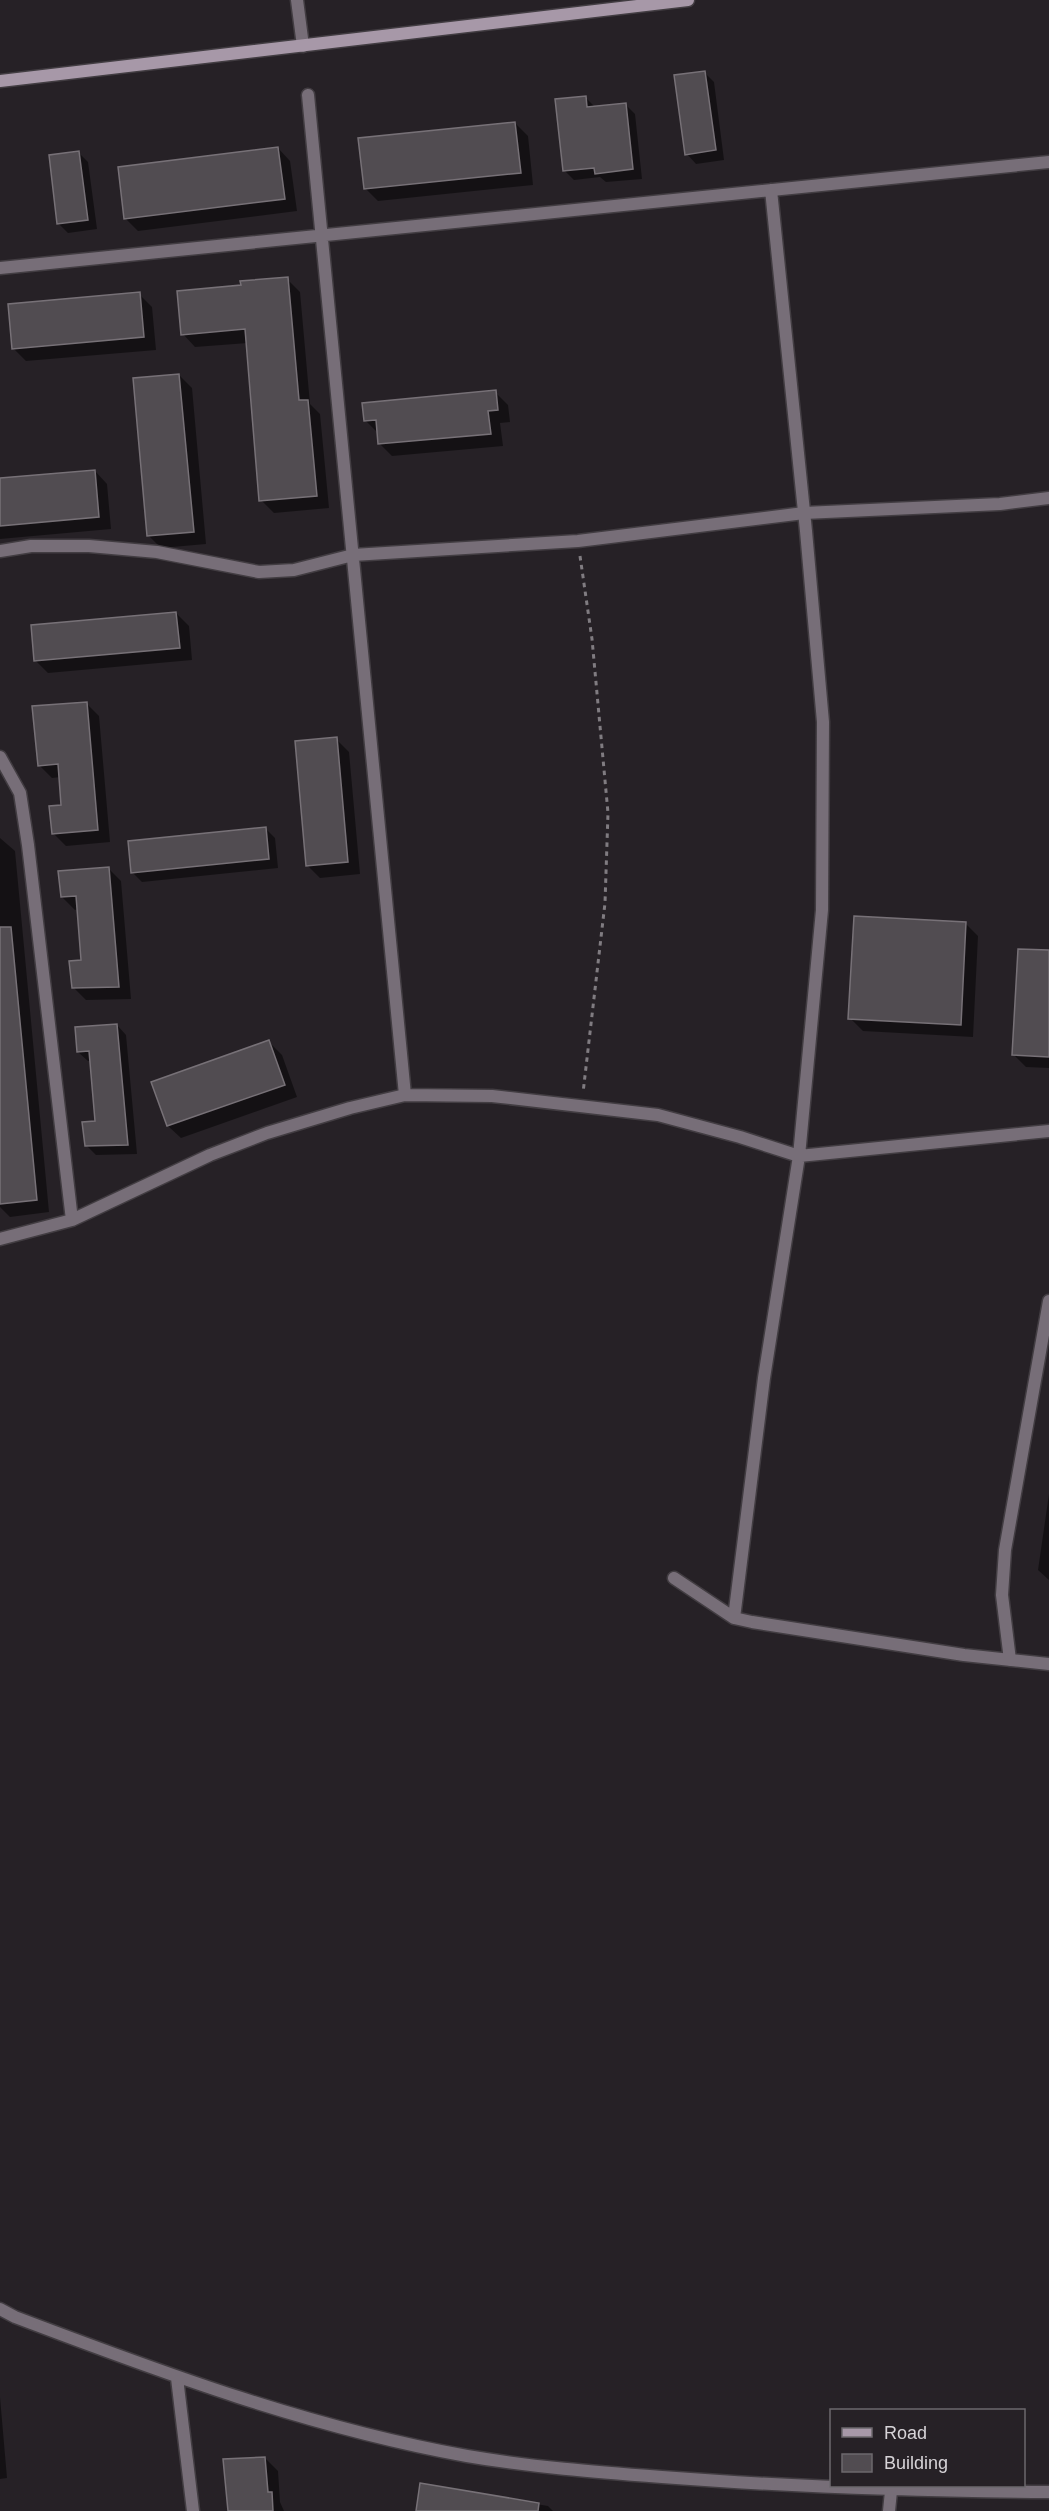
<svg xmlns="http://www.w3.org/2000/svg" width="1049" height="2511" font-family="Arial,sans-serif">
<rect width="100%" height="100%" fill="#262126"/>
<!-- shadow -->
<path fill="#0007" d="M704 72 714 82 724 160 696 164 687 154Z
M585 97 595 107 625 104 635 114 642 179 606 182 600 177 574 180 565 171Z
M515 123 528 136 533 185 378 201 365 188Z
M278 148 290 161 297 211 138 231 126 219Z
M79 153 88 162 97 229 68 233 58 223Z
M287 279 300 292 310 404 320 414 329 508 274 513 261 500 248 343 195 347 183 334Z
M139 294 152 307 156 350 26 361 13 348Z
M179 375 192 388 206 544 161 548 149 536Z
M495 392 508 405 510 422 500 423 503 446 392 456 380 444 379 434 365 420Z
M95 471 107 484 111 529 0 539V480Z
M176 613 189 626 192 660 48 673 35 660Z
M86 703 99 716 110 842 66 846 53 833 63 806 61 777 52 778 39 765Z
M336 739 349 752 360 874 320 878 307 865Z
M266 829 275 838 278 868 142 882 132 872Z
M0 838 15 851 49 1212 10 1217 0 1207Z
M108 868 121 881 131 999 86 1000 73 987 83 961 78 909 75 910 62 897Z
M965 923 978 936 973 1037 863 1031 850 1018Z
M1049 952V1068L1026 1067 1013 1054Z
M117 1025 126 1035 137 1154 96 1155 86 1145 97 1122 91 1061H88L78 1052Z
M269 1042 282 1055 297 1097 181 1138 168 1126 153 1083Z
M1049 1494V1580L1038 1570Z
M0 2397 7 2478 0 2479Z
M265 2458 278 2471 280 2502 284 2511H229Z
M422 2485 548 2506 553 2511H418Z"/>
<!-- building -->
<path fill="#514c51" stroke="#777177" stroke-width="1.5" d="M705 71 716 150 685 155 674 75Z
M586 96 587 107 626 103 633 169 595 174 594 168 563 171 555 99Z
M515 122 521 173 364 189 358 138Z
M278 147 285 199 124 219 118 167Z
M79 151 88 220 57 224 49 155Z
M288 277 299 400H308L317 496 259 501 245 329 181 335 177 291 241 285 240 281Z
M140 292 144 337 12 349 8 304Z
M179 374 194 532 147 536 133 378Z
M496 390 498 410 488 411 491 434 378 444 376 420 364 421 362 403Z
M95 470 99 517 0 526V478Z
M176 612 180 648 34 661 31 625Z
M87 702 98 830 52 834 49 806 61 805 58 764 38 766 32 706Z
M337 737 348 862 306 866 295 741Z
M266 827 269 859 131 873 128 841Z
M109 867 119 987 72 988 69 961 81 960 76 896 61 897 58 871Z
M854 916 966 922 961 1025 848 1019Z
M0 927H11L37 1200 0 1204Z
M1018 949 1049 950V1057L1012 1055Z
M117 1024 128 1145 85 1146 82 1122 95 1121 89 1051 77 1052 75 1027Z
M269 1040 285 1085 167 1126 151 1082Z
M265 2457 268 2492H272L273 2511H228L223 2459Z
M420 2483 539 2503 538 2511H416Z"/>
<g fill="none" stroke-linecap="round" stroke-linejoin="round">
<defs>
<path id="street" d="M297 0 303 46
M308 95 405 1095
M0 268 1049 162
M0 551 31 546H89L157 552 259 572 294 570 353 555 578 541 804 513 1000 504 1049 498
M0 757 20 793 28 845 72 1220
M0 1239 72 1220 210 1155 267 1133 350 1108 405 1095 492 1096 658 1115 740 1137 799 1156 1049 1131
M674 1578 734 1618 752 1622 964 1655 1049 1664
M734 1618 764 1378 799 1156 822 910 823 722 806 531 771 190
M1010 1660 1002 1595 1005 1550 1049 1301
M0 2309 15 2317C163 2373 311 2428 467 2456 531 2467 596 2472 662 2477 791 2487 919 2491 1049 2492
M177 2378 193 2511
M889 2511 891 2491"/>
<path id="secondary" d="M0 81 688 0"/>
</defs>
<!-- street casing -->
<use href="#street" stroke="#423d42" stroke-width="15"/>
<!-- secondary casing -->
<use href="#secondary" stroke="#423d42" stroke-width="15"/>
<!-- path -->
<path stroke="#807c81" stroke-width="3" stroke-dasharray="4.5 4.5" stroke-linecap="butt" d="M580 556 592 639 608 813 605 903 583 1093"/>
<!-- street -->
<use href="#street" stroke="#776e78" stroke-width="12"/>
<!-- secondary -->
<use href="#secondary" stroke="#a798a8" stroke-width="12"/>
</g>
<!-- legend -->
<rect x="830" y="2409" width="195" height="78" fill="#262126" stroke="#6c686d" stroke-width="1.5"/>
<rect x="842" y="2428" width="30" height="9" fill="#a798a8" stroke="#6c686d" stroke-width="1.5"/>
<text x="884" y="2439" font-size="18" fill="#d6d3d7">Road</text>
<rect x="842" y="2454" width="30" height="18" fill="#514c51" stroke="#6c686d" stroke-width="1.5"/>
<text x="884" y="2469" font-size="18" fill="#d6d3d7">Building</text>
</svg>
